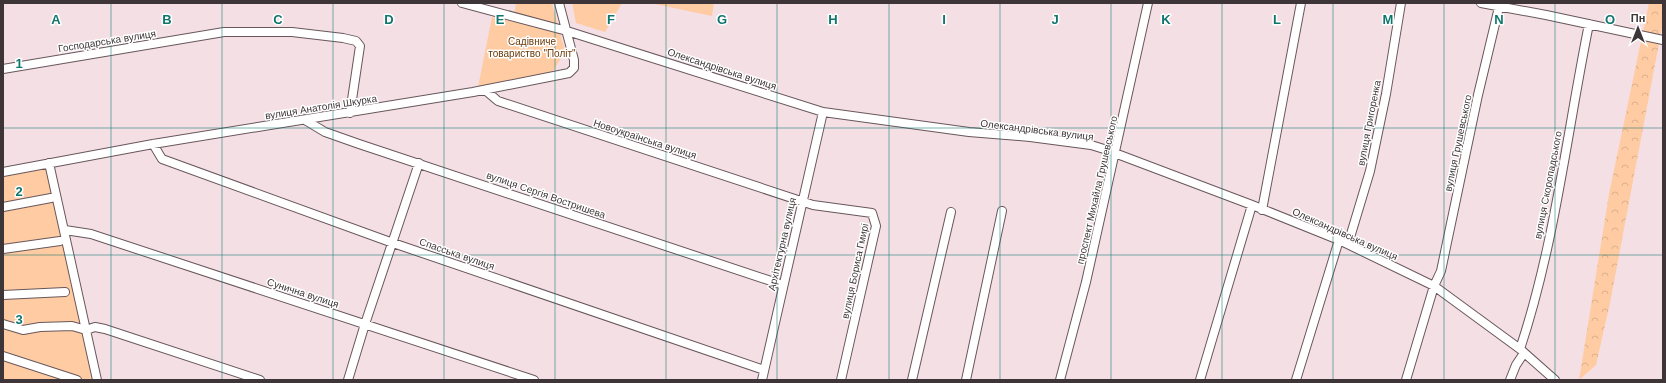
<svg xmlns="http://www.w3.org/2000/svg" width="1666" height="383" font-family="Helvetica,sans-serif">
<defs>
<pattern id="forest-crowns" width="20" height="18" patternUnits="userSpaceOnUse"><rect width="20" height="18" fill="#ffcba2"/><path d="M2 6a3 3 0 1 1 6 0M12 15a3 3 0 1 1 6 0" fill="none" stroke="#dbaf8c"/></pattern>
</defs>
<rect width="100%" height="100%" fill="#f4dfe4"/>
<!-- green -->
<path fill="#ffcba2" d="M516 3H552L565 51 554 70 544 76 478 87 492 17 513 22Z
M572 3H622L605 32 576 23Z
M650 3H714L712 16Z
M49 163 97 380H3V172Z"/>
<!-- forest -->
<path fill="url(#forest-crowns)" d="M1649 3H1663V22L1610 303 1596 365 1579 380 1609 194Z"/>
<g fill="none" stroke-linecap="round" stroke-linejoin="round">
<defs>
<path id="minor" d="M462 3 567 31 823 112 969 132 1030 137 1091 145 1104 149 1252 205 1339 240 1434 286 1520 349 1555 380
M1481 3 1546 15 1663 40
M3 69 224 32H292L343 38 356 41 360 46 350 113
M485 90 498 101 813 205 872 213 876 226 841 380
M305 120 325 132 359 144 783 285
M153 144 162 159 393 243 764 370
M49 163 97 380
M3 172 153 144 473 92 569 73 574 68V60L559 3
M3 207 51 198
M1262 210 1301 3
M65 230 91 234 534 380
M1348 244 1370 171 1386 94 1401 3
M3 249 60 241
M3 295 65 292
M3 324 23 330 40 327 72 326 86 330 95 327 105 329 260 380
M1520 349C1555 244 1567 132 1589 24
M3 356 77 380
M348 380 365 324 419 163
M762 380 823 112
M912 380 951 212
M966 380 1002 211
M1060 380 1086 282 1148 3
M1200 380 1252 205
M1296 380 1339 240
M1406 380 1434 286 1441 271 1478 95 1500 3
M1510 380 1516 365 1524 353"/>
</defs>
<!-- minor casing -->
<use href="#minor" stroke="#68575b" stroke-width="10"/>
<!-- minor -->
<use href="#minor" stroke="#fff" stroke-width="8"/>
</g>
<!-- grid -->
<path fill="none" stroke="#0f766e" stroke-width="1" stroke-opacity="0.55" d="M111 3V380M222 3V380M333 3V380M444 3V380M555 3V380M666 3V380M777 3V380M889 3V380M1000 3V380M1111 3V380M1222 3V380M1333 3V380M1444 3V380M1555 3V380M3 128H1663M3 255H1663"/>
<g text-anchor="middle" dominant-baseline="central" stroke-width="3" stroke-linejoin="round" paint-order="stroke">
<!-- street labels -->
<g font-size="10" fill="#3d3537" stroke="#fff">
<text transform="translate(107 41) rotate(-9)">Господарська вулиця</text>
<text transform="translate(722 69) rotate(18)">Олександрівська вулиця</text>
<text transform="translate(321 107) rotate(-9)">вулиця Анатолія Шкурка</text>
<text transform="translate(1369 123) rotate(-79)">вулиця Григоренка</text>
<text transform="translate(1037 130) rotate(7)">Олександрівська вулиця</text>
<text transform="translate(645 139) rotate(18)">Новоукраїнська вулиця</text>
<text transform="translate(1458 143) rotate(-78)">вулиця Грушевського</text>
<text transform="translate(1548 185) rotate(-79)">вулиця Скоропадського</text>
<text transform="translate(1097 190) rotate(-77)">проспект Михайла Грушевського</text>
<text transform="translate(546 195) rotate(19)">вулиця Сергія Востришева</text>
<text transform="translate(1345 234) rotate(24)">Олександрівська вулиця</text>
<text transform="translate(782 244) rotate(-77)">Архітектурна вулиця</text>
<text transform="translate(457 254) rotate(19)">Спасська вулиця</text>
<text transform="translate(855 271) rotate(-78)">вулиця Бориса Гмирі</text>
<text transform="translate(303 293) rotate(18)">Сунична вулиця</text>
</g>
<!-- park labels -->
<g font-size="10" fill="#693a09" stroke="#fff">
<text x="532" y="41">Садівниче<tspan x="532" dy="12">товариство "Політ"</tspan></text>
</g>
</g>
<g font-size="13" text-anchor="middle" font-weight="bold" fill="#0f766e" stroke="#fff" stroke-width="3" stroke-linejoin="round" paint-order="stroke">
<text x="56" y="24">A</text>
<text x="167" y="24">B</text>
<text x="278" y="24">C</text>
<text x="389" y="24">D</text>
<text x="500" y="24">E</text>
<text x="611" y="24">F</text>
<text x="722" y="24">G</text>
<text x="833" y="24">H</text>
<text x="944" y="24">I</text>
<text x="1055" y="24">J</text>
<text x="1166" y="24">K</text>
<text x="1277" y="24">L</text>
<text x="1388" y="24">M</text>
<text x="1499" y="24">N</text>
<text x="1610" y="24">O</text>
<text x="19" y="68">1</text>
<text x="19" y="196">2</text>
<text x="19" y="324">3</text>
</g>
<!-- border -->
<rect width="1666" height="383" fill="none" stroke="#3d3537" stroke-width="8"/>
<!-- north arrow -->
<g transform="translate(1638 28)" stroke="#ffffff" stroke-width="3" paint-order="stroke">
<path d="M0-3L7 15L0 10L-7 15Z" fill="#3d3537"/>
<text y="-6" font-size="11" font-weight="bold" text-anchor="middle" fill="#3d3537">Пн</text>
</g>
</svg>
